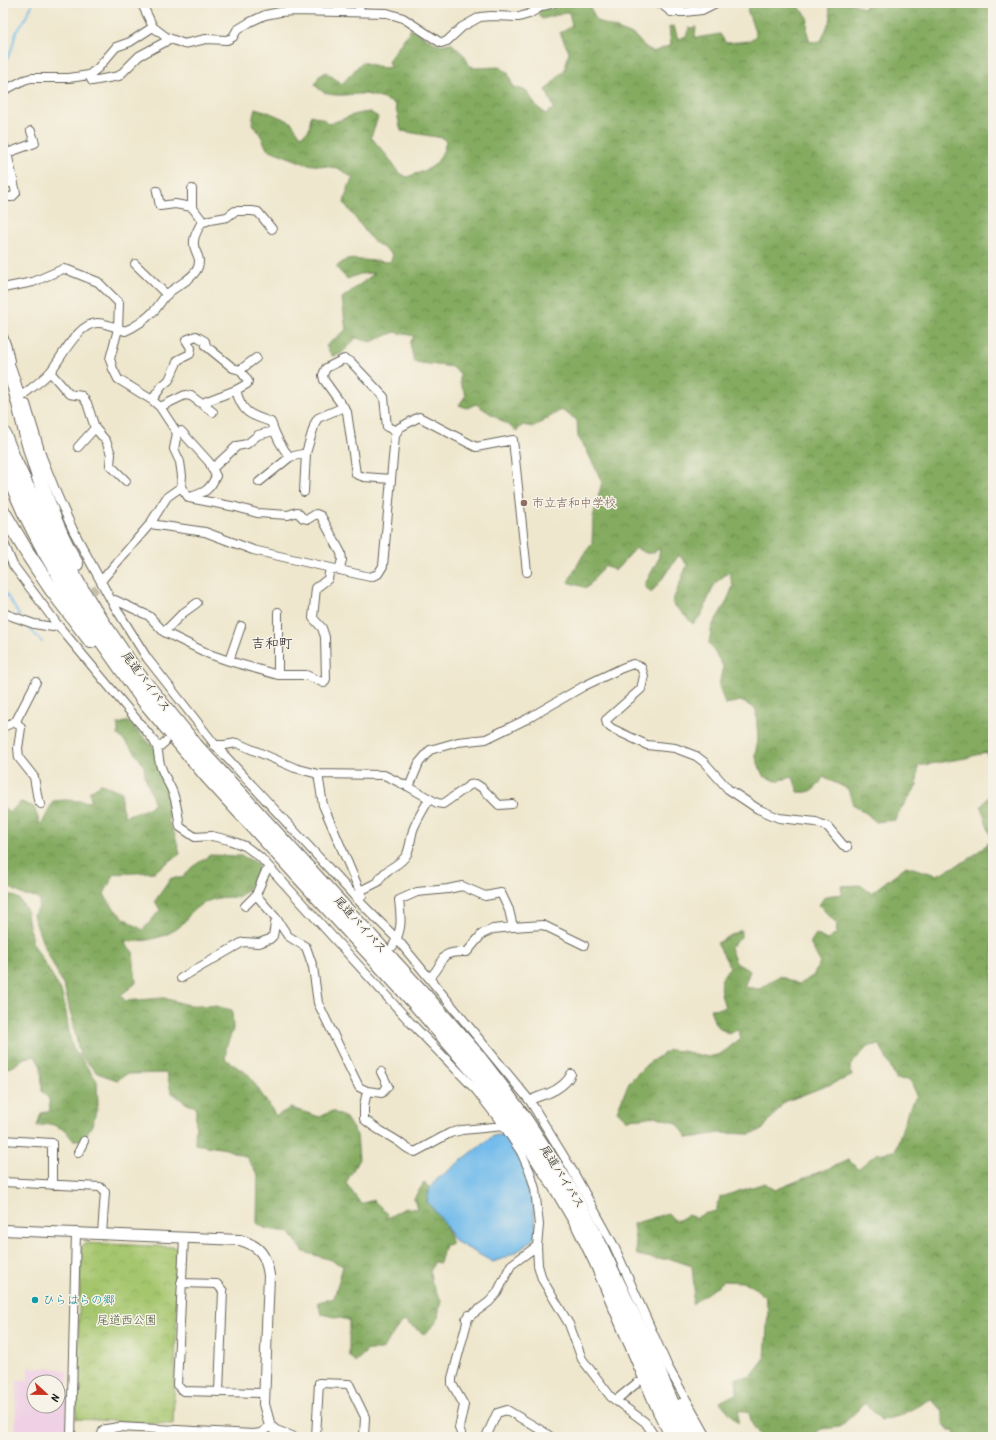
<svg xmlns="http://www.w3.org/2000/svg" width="996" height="1440" font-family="Kalam,'Klee One',sans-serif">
<defs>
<pattern id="forest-crowns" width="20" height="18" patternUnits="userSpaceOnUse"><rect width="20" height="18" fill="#84ab60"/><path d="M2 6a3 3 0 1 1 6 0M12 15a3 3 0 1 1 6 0" fill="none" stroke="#6b8a4e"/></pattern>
<pattern id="park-crowns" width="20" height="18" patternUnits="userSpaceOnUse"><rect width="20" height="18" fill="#a6c66d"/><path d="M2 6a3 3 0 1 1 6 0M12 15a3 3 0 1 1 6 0" fill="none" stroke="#8eaa5e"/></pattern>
</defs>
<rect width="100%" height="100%" fill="#f7f3e8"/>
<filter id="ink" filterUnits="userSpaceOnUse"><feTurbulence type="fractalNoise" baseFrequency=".025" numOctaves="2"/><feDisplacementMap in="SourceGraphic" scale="8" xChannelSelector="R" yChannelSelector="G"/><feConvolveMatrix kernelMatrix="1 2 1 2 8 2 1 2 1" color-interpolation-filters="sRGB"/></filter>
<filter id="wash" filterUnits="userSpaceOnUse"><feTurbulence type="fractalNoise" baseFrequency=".012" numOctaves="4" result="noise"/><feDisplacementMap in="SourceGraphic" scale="16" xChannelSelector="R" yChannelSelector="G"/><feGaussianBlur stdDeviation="0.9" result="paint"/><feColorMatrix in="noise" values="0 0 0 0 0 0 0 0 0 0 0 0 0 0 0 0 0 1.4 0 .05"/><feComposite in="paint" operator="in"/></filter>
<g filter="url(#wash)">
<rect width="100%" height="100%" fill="#efe7cd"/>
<!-- built -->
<path fill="#efd0e5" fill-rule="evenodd" d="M28 1367 63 1369 68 1373 67 1437H15L17 1380H28ZM34 1382H58V1406H34Z"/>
<!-- forest -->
<path fill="url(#forest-crowns)" stroke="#50643e" d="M559 3H588L597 21 635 36 643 45 653 52 671 45 669 27 674 26 678 39 686 36 689 28 696 27 695 38 720 34 726 43 750 41 756 35 747 9 752 3H791L798 6 808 17 807 32 810 42 821 41 831 18 828 3H854L860 7 865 8 866 3H993V771L986 752 966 758 918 766 917 786 900 810 895 820 876 822 866 813 853 805 848 789 823 777C816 790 812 793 798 792L793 777 776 781 763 776 755 755 758 740 756 709 741 701 725 704 719 686 723 666 709 643 712 626 726 603 733 586 729 572 715 583 701 615 693 624 672 603 687 565 679 555 662 579 651 593 644 586 658 560 660 548C650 556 647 554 636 548L615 571 605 565 587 588 568 582 583 555 592 544 593 517 602 482 586 449 578 437 577 420 561 410 534 427 523 425 517 431 476 404 467 408 459 405 466 395 460 383V373L452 367 414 362 410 343 414 336 395 332 371 342 356 338 341 354 332 356 326 346 346 330 342 298 375 273 360 274 347 279 336 267 347 259 390 262 393 255 372 240 344 203 348 187 353 178 338 168 306 164 267 149 261 136 252 122 255 108 268 112 291 122 301 136 309 130 311 115 323 119 329 124 356 114 370 112 378 117 371 137 388 157 398 172 407 177C430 169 439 168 446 142L443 138 401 131 395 104C385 99 376 96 365 94 347 93 329 101 315 85L319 76 326 72 342 84 362 62 384 68 390 67 388 61 411 29 439 45 451 43 465 56 469 65 475 68 500 67 508 73 513 87 527 91 536 106 546 114 554 108 546 90 565 69 569 52 560 33 572 26 569 12 542 19 538 12 550 6Z
M128 721 156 750 162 782 169 791 173 804 168 821 175 835 180 854 154 872 114 874 104 894C115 913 124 919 143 930L160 910 155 901 171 878H182L192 867 210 855 242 856 257 863 263 874 238 898C221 895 202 900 190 914 186 919 181 927 175 930 158 940 143 941 124 942L133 952 136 983 121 995 125 1001 164 998 188 1005 216 1006 232 1010 233 1029 227 1045 225 1059 249 1075 276 1116 291 1108 320 1117 332 1111 346 1118 357 1135 359 1159 346 1183 361 1204 373 1200 388 1214 385 1219 405 1208 417 1209 414 1198 424 1183 430 1188 427 1201 445 1224 452 1244 445 1245 440 1263 434 1262 430 1272 432 1284 441 1300 437 1322 424 1334 404 1321 397 1328 382 1350H368L355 1362 349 1355V1320L321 1314 318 1302 334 1298 343 1266 331 1260 304 1252 289 1232 266 1229 257 1223 258 1175 246 1157 226 1149 195 1144 196 1107 187 1104 171 1092 167 1073 127 1074 117 1080 97 1073 80 1055 65 989 42 941 33 915 38 909 40 901 35 897 25 896 3 884V807L10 812 21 802 34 807 40 824 43 822 53 801 66 800 91 802 90 791 101 784 122 792 121 805 125 816 150 808 154 802 145 776 144 766 134 751 118 735V724Z
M993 790V1437H954L955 1431 949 1430 943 1423V1412L931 1399 899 1416 881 1420 865 1403 840 1427 821 1429 811 1437H761L752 1424 749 1413 739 1410 738 1423 720 1402 737 1393 736 1378 750 1377 765 1358 768 1310 765 1298 754 1287 742 1282 724 1281 692 1304 694 1287 692 1266 671 1259H656L637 1255 633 1224 668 1213 674 1220H679L688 1215 696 1218 703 1214 716 1211 720 1197 765 1183 775 1190 849 1160 858 1169 876 1154 895 1151 907 1114 917 1095 910 1080 896 1079 880 1045 868 1046 850 1066 852 1076 784 1102 762 1130 750 1134 720 1133 688 1138 677 1123 655 1116 643 1118 625 1119 617 1111 629 1082 647 1064 669 1050 682 1051 708 1057 721 1054 741 1038 738 1030 728 1034 715 1024 710 1009 725 1008C720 990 716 982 730 967L717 943 741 930V937L730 948 736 963 750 971 744 987 760 989 779 976 799 984 813 976 820 962 810 943 816 934 827 940 836 934 837 924 819 905 825 896 842 894 841 886 860 885 871 893 906 866 937 875 968 860 992 840 981 807 992 792Z
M3 890 19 899 26 909 32 942 61 991 65 1006 69 1033 72 1046 97 1081 98 1105 92 1125 83 1140H73L65 1130 51 1124 37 1126 41 1113 50 1111 49 1099 42 1092 41 1067 35 1056 24 1058 14 1066 3 1069Z"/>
<!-- park -->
<path fill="url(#park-crowns)" stroke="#617144" d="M85 1243 175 1247 179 1250 173 1424 76 1419 81 1248Z"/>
<!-- water -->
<path fill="#73bceb" stroke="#486c84" d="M498 1135H504L512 1144 527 1171 531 1187 536 1231 533 1239 521 1249 504 1258 493 1262 460 1244 452 1238 445 1224 427 1201 430 1188 435 1181 493 1136Z"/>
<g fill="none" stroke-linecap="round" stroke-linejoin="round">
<!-- stream -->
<path stroke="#73bceb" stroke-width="2" d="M3 68 12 48 16 32 24 21 33 3
M3 589 20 616
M26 625 42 642"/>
</g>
</g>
<g filter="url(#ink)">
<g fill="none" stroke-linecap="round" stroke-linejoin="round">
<!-- minor-tunnel -->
<path stroke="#c5beaa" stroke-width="8" stroke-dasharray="8 4" stroke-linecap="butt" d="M82 597 97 588
M194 743 209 744"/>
<defs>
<path id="minor" d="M143 3V6L153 27 166 37 184 44 206 39 227 40 233 37 237 30 250 22 265 15 280 12 294 11 387 13 403 18 441 43 447 41 462 27 480 17 491 16 519 17 529 14 542 6 554 3
M660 3 671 12H684L702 10 716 3
M359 11 360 3
M89 75 92 81 119 76 139 56 165 42 169 38
M3 91 24 80 31 78H69L89 75 98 68 116 47 130 42 153 27
M3 144 7 153 16 193 12 197H3
M7 153 35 143 31 131
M3 183H13
M192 189V207
M157 191 160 206 175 204 192 207 201 219V223
M135 264 167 295
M3 288 33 282 63 269 68 270 98 282 119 303 118 329 110 359 113 369 118 379 152 400 160 407 177 433 174 449 180 462 182 476 181 487 189 498 236 507 257 513 288 515 297 512 303 518 308 519 316 514 321 516 341 553 342 560 339 570
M3 336 7 347 10 361
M50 372 69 394 82 396 87 403 95 428 106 441 111 454 110 465 126 481
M236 390C242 413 250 415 271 422 275 434 281 447 290 457L306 453 315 423 318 418 344 407
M17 400C28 390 41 382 50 372 61 359 78 322 98 323 106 323 117 328 125 331 135 327 147 318 155 310 159 305 162 300 166 295 175 286 194 279 198 267 202 255 192 251 194 241 194 235 199 228 201 223L210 220 227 217 235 211H252L258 212 272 229
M152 400 162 386 169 380 178 360 190 354 191 348 186 340 196 336 205 341 206 346 233 368 240 370
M202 403 236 390 247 384 248 381 240 370 256 358
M26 404 42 457 58 497 73 530 112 602 147 658 216 746 359 901 397 939 530 1101 571 1168 614 1246 668 1367 707 1437
M160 407 185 395 191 396 213 412
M177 433 181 431 209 462 216 476C210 490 204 493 190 497
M78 447 95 428
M212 469 237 446 247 444 258 435 274 431
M391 479 364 477 356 474 347 412 324 380 323 375 326 368 344 359 351 362 384 397 387 427 397 431
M259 482 290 457
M304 492 306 453
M150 524 205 532 253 550 370 577 378 574 383 566 395 436 399 428 419 417 476 447 513 440 527 572
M3 541 13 565 57 624 152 738C160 750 157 752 160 764 163 775 169 783 173 793 177 804 178 815 180 827L195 837 212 836 229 840 245 846 260 857 410 1022 476 1090 504 1126 521 1152 530 1172 535 1189 539 1225 537 1246 538 1265 542 1279 569 1324 582 1359 611 1397 645 1422 655 1437
M101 581 150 524 167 497 181 487
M112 602 115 600 149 616 164 632 209 654 229 661 278 675H306L324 683 326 679 325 637 322 628 313 618 316 588 328 579 330 568
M3 613 34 624 53 627 57 624
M164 632 183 613 197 603
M229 661 241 626
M278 675V612
M16 721 21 728 18 748 19 758 34 777 38 800 41 804
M3 727 16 721 36 682
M214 745H225L237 743 295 768 318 774 384 775 409 787 437 803 443 804 470 785 476 784 482 788 499 805 512 804
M158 748 165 742
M318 774 323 805 362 896 359 901
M409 787 419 763 430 750 458 742 486 739 527 719 584 686 622 668 633 664 641 667 644 676 641 689 606 720 607 724 611 728 647 745 675 748 696 756 704 762 728 789 758 809 779 818 816 822 828 827 843 845 847 847
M360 891 378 882C385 867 400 867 407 854 410 847 411 837 413 830 417 819 424 809 429 799
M256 895 276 918 288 936 306 947 313 967 318 1003 359 1087 367 1091 382 1093 388 1086 381 1072
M245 906 256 895 265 873 270 868
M393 946C403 928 401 919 399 900L417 892 448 889 462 886 485 896 501 893 509 910 513 927
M181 978 243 942 259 943 270 939 273 936 276 918
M429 978C448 963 433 951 467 952L482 934 493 929 513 927 543 925 584 945
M367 1091 364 1106V1119C375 1129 387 1134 399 1142 405 1147 408 1150 415 1152L450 1133 462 1130 504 1126
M530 1101C537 1096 542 1096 549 1093 557 1090 568 1082 571 1074
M3 1140 52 1143V1185
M78 1153 84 1141
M3 1182 100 1187 105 1192 102 1234
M184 1238 177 1385 183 1391 264 1393
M181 1283 217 1284 223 1291 219 1391
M466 1319 489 1302 497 1293 511 1265 537 1246
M616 1400 637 1383
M461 1433 459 1428 464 1405 452 1384V1378L469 1315
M71 1437 76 1232
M101 1437 103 1431 106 1429 119 1427 253 1434 261 1433 270 1426
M316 1437 319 1383 349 1384 365 1417 364 1437
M486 1437 497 1413 507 1410 544 1432 551 1437"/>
<path id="tertiary" d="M3 1230 240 1240C260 1246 266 1255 269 1275L264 1404 270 1426 276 1431 292 1437"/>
<path id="motorway" d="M3 355C15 381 21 413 28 441 40 484 54 525 76 564
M3 433 14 460 55 546 94 610 136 672 196 746 426 997 476 1054 503 1089 526 1121 568 1185 590 1225 647 1345 686 1437
M3 463 24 511 45 552 85 617 142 698 208 777 414 1002 487 1087 517 1127 559 1192 580 1228 597 1263 660 1411 673 1437
M3 512 28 554 52 590 91 641
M681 1406 699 1437"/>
</defs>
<!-- minor casing -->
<use href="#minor" stroke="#66635a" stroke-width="10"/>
<!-- tertiary casing -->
<use href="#tertiary" stroke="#66635a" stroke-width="12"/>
<!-- motorway casing -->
<use href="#motorway" stroke="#66635a" stroke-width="16"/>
<!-- minor -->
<use href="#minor" stroke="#fff" stroke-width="8"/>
<!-- tertiary -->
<use href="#tertiary" stroke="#fff" stroke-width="10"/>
<!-- motorway -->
<use href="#motorway" stroke="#fff" stroke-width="14"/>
</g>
</g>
<!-- markers -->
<circle fill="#8d6e63" stroke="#f7f3e8" stroke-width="1.5" cx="524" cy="503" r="4"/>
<circle fill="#0f9aa8" stroke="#f7f3e8" stroke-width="1.5" cx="35" cy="1300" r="4"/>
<g text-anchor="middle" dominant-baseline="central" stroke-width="3" stroke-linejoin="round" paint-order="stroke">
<!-- education labels -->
<g font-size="12" fill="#785e54" stroke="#f7f3e8" text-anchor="start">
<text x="532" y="503">市立吉和中学校</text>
</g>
<!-- street labels -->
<g font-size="12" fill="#1c1c1c" stroke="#f7f3e8">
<text transform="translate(146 682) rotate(53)">尾道バイパス</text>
<text transform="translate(360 925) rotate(48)">尾道バイパス</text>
<text transform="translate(562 1177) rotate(58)">尾道バイパス</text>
</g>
<!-- culture labels -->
<g font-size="12" fill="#0d838f" stroke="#f7f3e8" text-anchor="start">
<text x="43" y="1300">ひらはらの郷</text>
</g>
<!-- park labels -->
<g font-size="12" fill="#4c5838" stroke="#f7f3e8">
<text x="127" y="1320">尾道西公園</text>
</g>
<!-- quarter labels -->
<g font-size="14" fill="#1c1c1c" stroke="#f7f3e8">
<text x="272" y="644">吉和町</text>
</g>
</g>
<!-- margin -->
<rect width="996" height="1440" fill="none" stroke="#f7f3e8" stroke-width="16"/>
<!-- north arrow -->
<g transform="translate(46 1394) rotate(112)"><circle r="19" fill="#f7f3e8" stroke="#9f9d96"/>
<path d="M0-3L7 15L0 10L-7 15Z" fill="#c8321e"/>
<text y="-6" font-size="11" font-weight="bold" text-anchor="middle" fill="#1c1c1c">N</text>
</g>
</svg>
